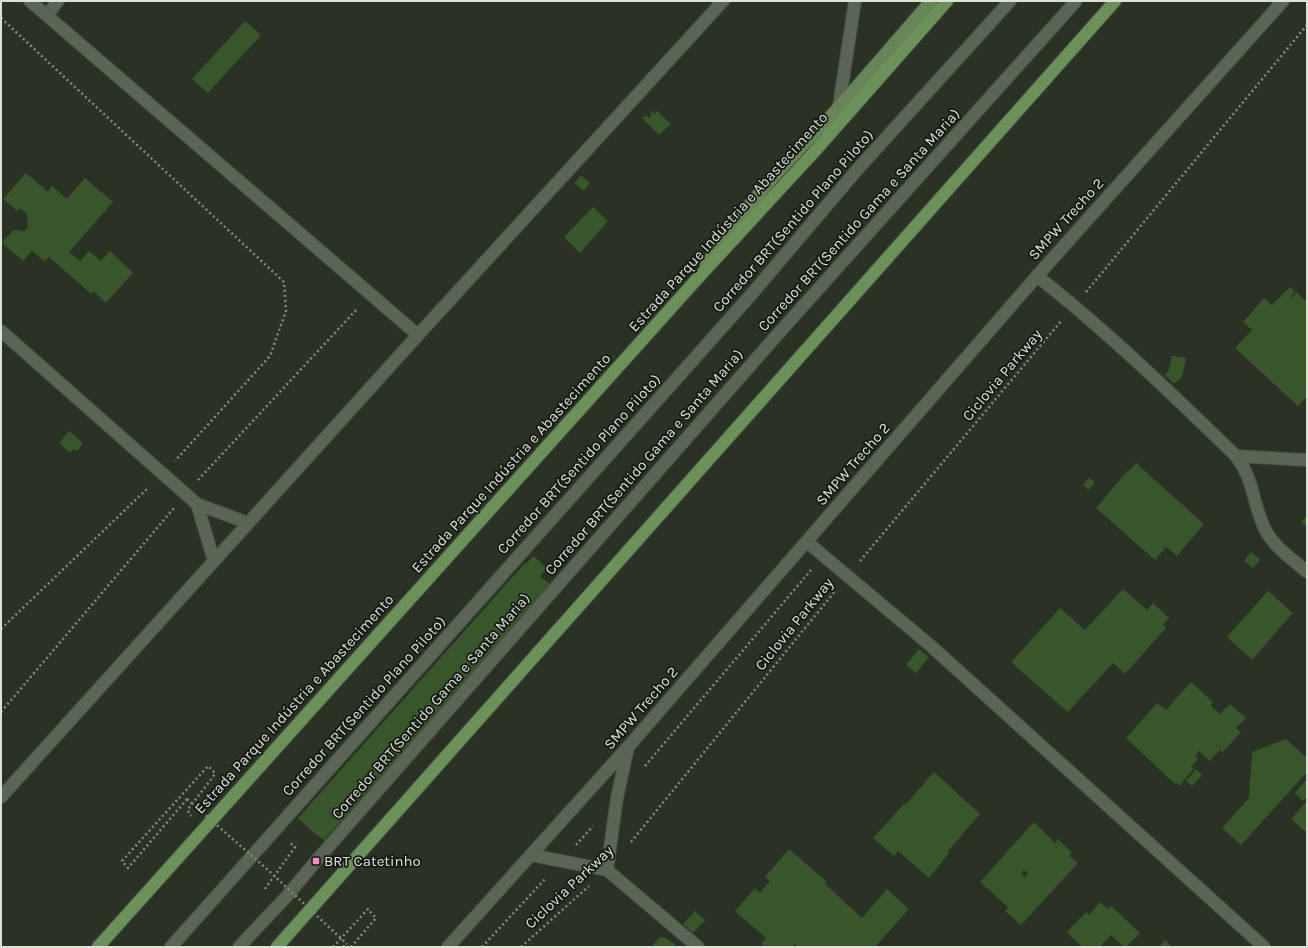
<svg xmlns="http://www.w3.org/2000/svg" width="1308" height="948" font-family="Karla,sans-serif">
<rect width="100%" height="100%" fill="#293224"/>
<!-- building -->
<path fill="#39552b" fill-rule="evenodd" d="M245 21 261 35 208 93 192 79Z
M652 111 654 114 657 111 671 124 659 135 642 118 646 115 649 118 652 115 650 113Z
M26 173 48 192 52 186 67 199 85 178 113 202 69 252 80 261 89 251 101 261 110 251 133 273 106 303 94 291 91 294 49 257 45 261 32 251 23 261 2 243 13 230 25 231 28 227 27 214 20 208 17 211 3 199Z
M581 175 590 183 584 191 574 183Z
M593 207 608 221 580 253 564 237Z
M1290 287 1295 291 1291 296 1292 298 1296 292 1307 302V396L1298 406 1235 348 1252 330 1243 322 1264 298 1272 305Z
M1172 356 1186 358 1182 377 1174 384 1165 375 1169 370Z
M69 431 81 441 82 445 77 451 74 449 70 453 59 443Z
M1136 463 1204 524 1177 556 1166 547 1155 560 1096 508 1127 471 1128 472Z
M1089 478 1095 482 1089 490 1083 485Z
M1307 516V527L1301 522Z
M1251 552 1260 560 1253 568 1244 561Z
M533 556 547 568 540 576 552 586 324 840 314 833 298 818 525 563 526 564Z
M1123 589 1147 610 1153 603 1169 618 1163 625 1166 628 1125 674 1113 663 1068 712 1011 662 1060 608 1085 630Z
M1268 591 1293 613 1252 660 1227 637Z
M919 649 929 657 916 673 906 665Z
M1191 682 1213 702 1211 706 1220 714 1230 704 1246 718 1236 728 1241 732 1223 752 1220 750 1210 761 1199 751 1195 756 1198 759 1191 767 1194 769 1179 786 1176 783 1175 784 1126 738 1157 703 1166 710Z
M1286 739 1307 758V772L1241 845 1222 828 1249 798 1252 752Z
M1196 769 1202 775 1192 786 1186 781Z
M934 772 980 814 948 851 949 853 929 878 898 851 894 856 873 838 905 803 906 804Z
M1307 779V797L1303 801 1295 793Z
M1307 801V833L1291 819Z
M1034 822 1055 843 1058 839 1072 853 1069 856 1078 863 1021 925 1005 911 1008 907 980 882ZM1024 870 1028 873 1025 877 1021 873Z
M789 849 827 882 825 884 862 918 887 889 909 909 875 947H799L795 944 792 947H765L761 943 766 938 735 911 755 888 760 893 770 881 765 877Z
M1100 902 1108 909 1111 906 1140 933 1126 947H1124L1111 935 1100 947H1082L1067 932 1086 912 1089 915Z
M695 911 705 920 693 933 683 924Z
M660 937 666 938 678 947H651Z
M1165 940 1172 947H1159Z"/>
<g fill="none" stroke-linecap="round" stroke-linejoin="round">
<defs>
<path id="service" d="M47 15 58 1
M171 947 750 296 856 171 1010 1
M239 947 287 896 316 861 778 334 1076 1"/>
<path id="minor" d="M1037 276C1107 331 1172 394 1236 456 1253 478 1252 498 1262 522 1269 544 1291 558 1307 572
M1 331 197 504 248 523
M1236 456 1307 460
M197 504 214 561
M807 542 931 646 1264 947
M531 855 607 870 698 947
M607 870 617 798 628 747"/>
<path id="tertiary" d="M30 1 418 335
M839 106 855 1
M1 797 418 335 723 1
M448 947 628 747 1037 276 1283 1"/>
<path id="primary" d="M706 265C740 210 785 164 829 118 864 79 897 40 931 1"/>
<path id="trunk" d="M98 947 697 279 815 151 947 1
M277 947 1115 1"/>
</defs>
<!-- service casing -->
<use href="#service" stroke="#464e42" stroke-width="14"/>
<!-- minor casing -->
<use href="#minor" stroke="#464e42" stroke-width="14"/>
<!-- tertiary casing -->
<use href="#tertiary" stroke="#464e42" stroke-width="14"/>
<!-- primary casing -->
<use href="#primary" stroke="#464e42" stroke-width="14"/>
<!-- trunk casing -->
<use href="#trunk" stroke="#464e42" stroke-width="14"/>
<!-- path -->
<path stroke="#838a7f" stroke-width="2.5" stroke-dasharray="2 3" stroke-linecap="butt" d="M1 18 284 282 286 311 270 356 175 461
M1086 292 1307 25
M198 480 358 308
M860 561 1062 320
M1 629 149 487
M1 712 174 508
M645 766 811 570
M187 799 128 868 122 861 208 766 215 773 213 777 188 809 189 814 191 816
M631 842 836 590
M576 845 593 826
M265 889 295 847 289 842
M333 947 368 909 376 918 351 947
M343 947 347 944
M482 947 546 878
M521 947 589 886"/>
<!-- service -->
<use href="#service" stroke="#5a6555" stroke-width="12"/>
<!-- minor -->
<use href="#minor" stroke="#5a6555" stroke-width="12"/>
<!-- tertiary -->
<use href="#tertiary" stroke="#5a6555" stroke-width="12"/>
<!-- primary -->
<use href="#primary" stroke="#688559" stroke-width="12"/>
<!-- trunk -->
<use href="#trunk" stroke="#6c905a" stroke-width="12"/>
<!-- path-bridge -->
<path stroke="#838a7f" stroke-width="2.5" stroke-dasharray="2 3" stroke-linecap="butt" d="M187 799 268 870 347 944"/>
</g>
<!-- markers -->
<rect fill="#fe8ebd" stroke="#141912" stroke-width="1.5" x="312" y="857" width="8" height="8" rx="2"/>
<g text-anchor="middle" dominant-baseline="central" stroke-width="3.5" stroke-linejoin="round" paint-order="stroke">
<!-- street labels -->
<g font-size="15" fill="#dce2d9" stroke="#141912">
<text transform="translate(1066 219) rotate(-48)">SMPW Trecho 2</text>
<text transform="translate(859 220) rotate(-48)">Corredor BRT(Sentido Gama e Santa Maria)</text>
<text transform="translate(793 221) rotate(-49)">Corredor BRT(Sentido Plano Piloto)</text>
<text transform="translate(728 222) rotate(-48)">Estrada Parque Indústria e Abastecimento</text>
<text transform="translate(1002 375) rotate(-50)">Ciclovia Parkway</text>
<text transform="translate(644 462) rotate(-49)">Corredor BRT(Sentido Gama e Santa Maria)</text>
<text transform="translate(511 463) rotate(-48)">Estrada Parque Indústria e Abastecimento</text>
<text transform="translate(579 464) rotate(-48)">Corredor BRT(Sentido Plano Piloto)</text>
<text transform="translate(853 464) rotate(-49)">SMPW Trecho 2</text>
<text transform="translate(794 624) rotate(-51)">Ciclovia Parkway</text>
<text transform="translate(294 704) rotate(-48)">Estrada Parque Indústria e Abastecimento</text>
<text transform="translate(364 706) rotate(-48)">Corredor BRT(Sentido Plano Piloto)</text>
<text transform="translate(431 706) rotate(-49)">Corredor BRT(Sentido Gama e Santa Maria)</text>
<text transform="translate(641 708) rotate(-49)">SMPW Trecho 2</text>
<text transform="translate(569 887) rotate(-43)">Ciclovia Parkway</text>
</g>
<!-- poi labels -->
<g font-size="15" fill="#dce2d9" stroke="#141912" text-anchor="start">
<text x="324" y="861">BRT Catetinho</text>
</g>
</g>
<!-- border -->
<rect width="1308" height="948" fill="none" stroke="#dce2d9" stroke-width="4"/>
</svg>
